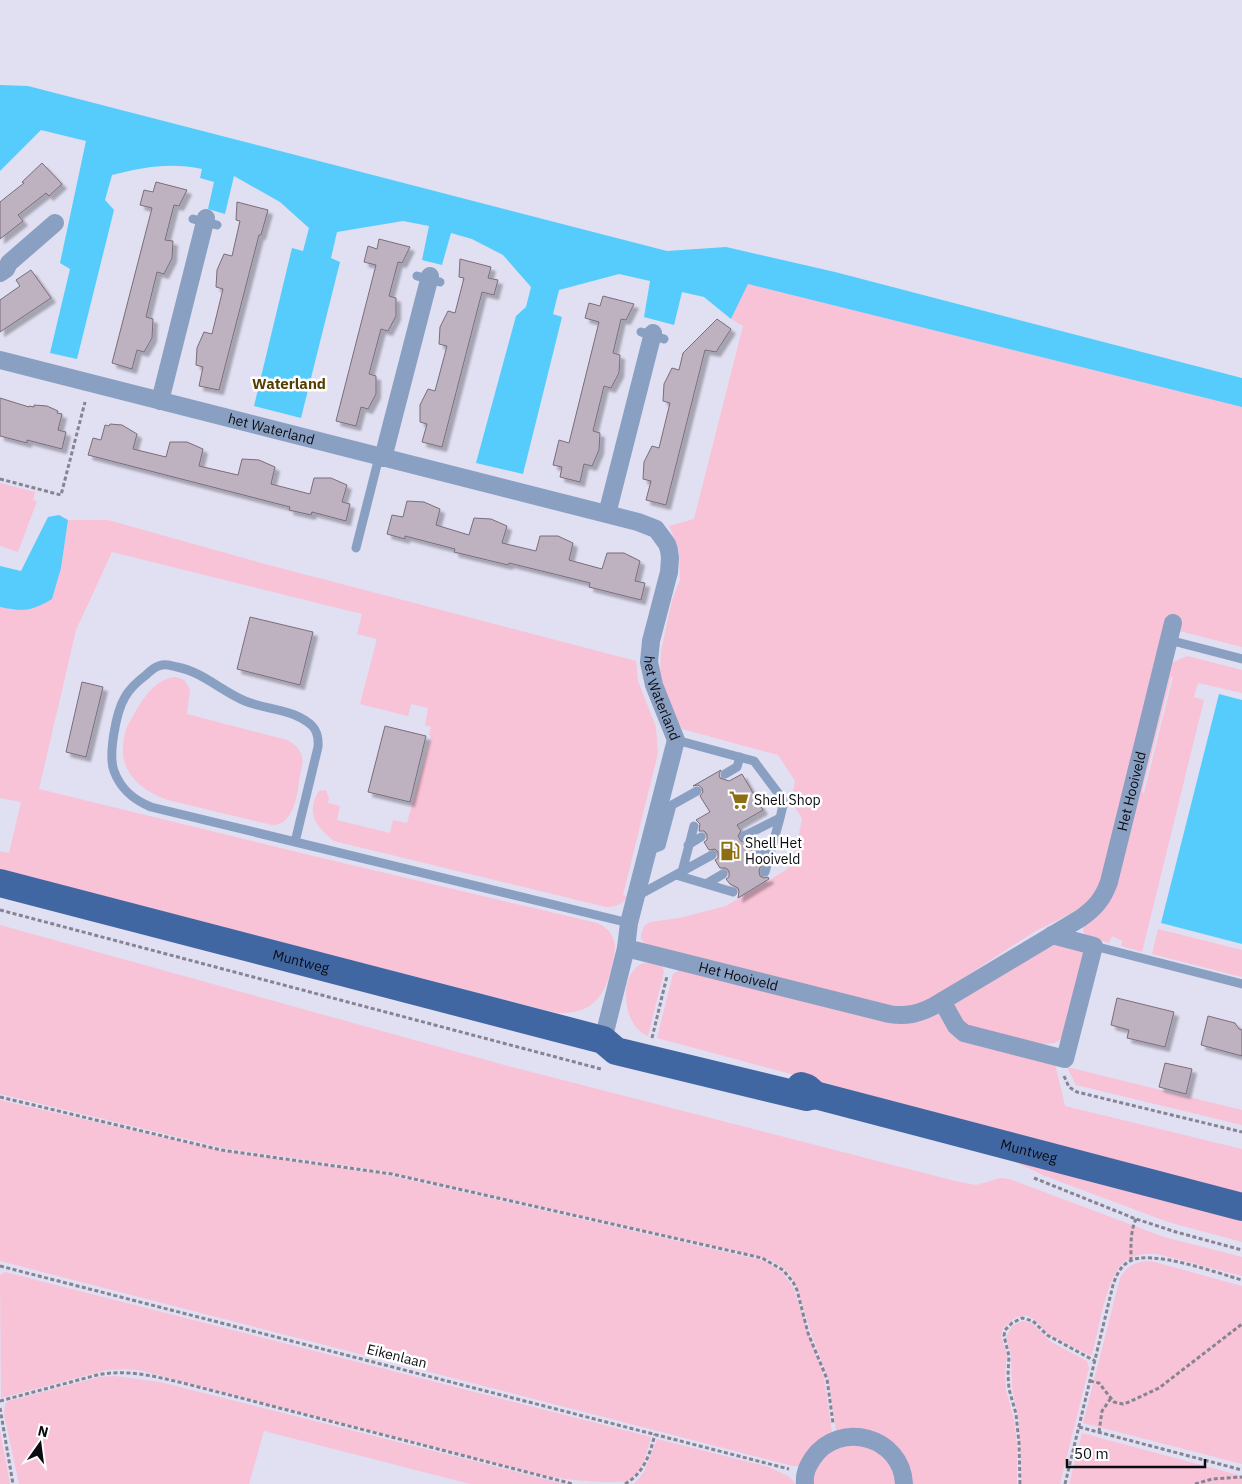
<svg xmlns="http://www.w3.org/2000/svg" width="1242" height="1484" font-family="'IBM Plex Sans',sans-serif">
<defs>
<filter id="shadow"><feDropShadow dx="4.5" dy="4.5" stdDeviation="1" flood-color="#0004"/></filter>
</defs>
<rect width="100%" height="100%" fill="#e1dff2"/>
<!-- green -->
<path fill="#f8c2d7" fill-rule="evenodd" d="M748 284 1242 407V647L1179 631 1100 884 1097 891 1083 907 1034 932 929 1000 911 1007H892L646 945 641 939V935L644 926 650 922 679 918 726 906 786 870 793 863 802 819 791 800 795 781 778 755 682 729 673 712 660 675 661 651 672 600 680 580 679 550 669 526 694 519 743 326 731 319Z
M0 483 35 492 33 500 37 501 18 552 0 546Z
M68 520H108L261 563 636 661 638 681 656 727 658 753 623 895 628 897C622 904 615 907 606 907L334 841C317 827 305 814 319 791L326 790 329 798 328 803 340 806 337 820 390 833 393 820 407 823 431 736 429 735 431 727 425 725 428 708 411 704 408 716 360 704 377 639 357 634 362 614 112 552 76 630 39 789 305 854 597 923C609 928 615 937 615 949 609 987 600 1015 557 1013L109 898 0 873V851L9 853 21 802 0 798V607L16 610 61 568Z
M1187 656 1242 670V693L1198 683 1194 697 1204 700 1142 952 1121 946 1122 941 1112 936 1109 943 1085 936 1083 929 1086 924 1104 909 1115 892 1171 663ZM1171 677H1173L1144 793 1142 792Z
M176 677 184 680 190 689 187 714 287 740C295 744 300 749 302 757 304 765 300 772 299 780 298 794 293 826 272 825L168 800C133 788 114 764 127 727 137 709 151 678 176 677Z
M0 925 508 1066 955 1181 976 1185 1001 1178 1009 1179 1164 1237 1242 1257V1276L1157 1254C1144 1253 1130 1255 1121 1265 1106 1280 1098 1333 1092 1355H1089L1054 1337 1047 1333 1034 1319 1028 1316H1021L1015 1318 1003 1328 1001 1336 1007 1355 1005 1376 1006 1390 1014 1419 1017 1445V1484H908L894 1449 837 1436 828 1378 811 1333 797 1287 789 1273 782 1267 771 1260 750 1254 384 1171 223 1148 0 1094Z
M1158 929 1242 950V977L1152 954Z
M1053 945H1061L1084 951 1062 1037C1060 1039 1059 1041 1056 1042 1040 1050 984 1031 966 1026L953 1004 1047 947Z
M649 962C657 964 663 963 664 972L648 1036C620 1026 617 965 649 962Z
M680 969 896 1024 919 1022 940 1014 954 1036 961 1041 1055 1064 1065 1106 1242 1149V1195L657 1038 673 974Z
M1067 1067 1242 1110V1125L1076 1085Z
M0 1100 221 1151 383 1174 765 1261 782 1272 793 1287 824 1377 833 1438 799 1466H793L0 1261Z
M1005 1157 1242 1219V1242L1168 1222 1045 1176Z
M1151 1261 1242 1286V1464L1083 1423 1120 1278C1128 1264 1136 1262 1151 1261Z
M5 1272 651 1437C647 1452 642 1473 628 1481 610 1484 564 1480 543 1475L139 1370 123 1369 107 1370 1 1398 0 1275Z
M1022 1321 1032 1323 1051 1342 1087 1361 1089 1368 1060 1484H1022L1019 1422 1012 1388 1011 1354 1006 1337 1012 1326Z
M115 1376 160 1382 564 1484H470L264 1431 249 1484H19L4 1414 5 1404 9 1401 99 1377Z
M0 1431 10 1484H0Z
M1082 1433 1242 1476V1484H1069Z
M657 1439 769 1467 788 1476 796 1484H634L644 1472Z
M838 1443 881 1449 901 1484H811L812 1470Z"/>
<!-- water -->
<path fill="#56ccfc" d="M0 85 28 86 667 251 726 247 835 272 1242 378V407L748 284 731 319 704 297 682 292 674 325 644 317 650 281 619 274 559 290 553 314 562 317 523 474 476 463 516 316 526 307 531 287 503 255 472 239 451 233 442 265 422 260 429 226 403 221 337 232 331 258 340 262 301 418 254 406 292 248 303 251 309 228 280 202 234 176 225 214 208 209 214 182 200 178 202 169C171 162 142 167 112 175L105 200 114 210 77 359 50 353 70 269 60 263 86 141 41 130 0 171Z
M59 515 68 520 61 568 52 599C32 611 23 612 0 607V566L21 571 48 517Z
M1219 694 1242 700V944L1161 923Z"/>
<!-- building -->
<path fill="#beb1c0" stroke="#7a6d7b" filter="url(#shadow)" d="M42 163 62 184 49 196 46 193 18 215 23 221 0 239V202L24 183 22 182Z
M156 182 187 190 179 206 174 205 165 240 173 241 172 258 164 274 157 272 146 317 153 319 152 338 144 352 137 350 132 369 112 363 152 208 140 205 144 190 153 192Z
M237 202 268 210 261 235H259L219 390 199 386 203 367 196 365 197 348 204 332 212 334 223 289 216 287 217 270 224 254 232 256 240 221 236 220Z
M379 239 410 247 402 263 398 262 389 296 396 298V316L388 331 381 329 369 374 376 376V394L368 409 361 407 356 426 336 421 376 265 364 262 368 246 377 249Z
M460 259 491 267 488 278 498 280 494 295 482 292 442 447 422 442 427 424 420 422V405L428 389 435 391 447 346 439 344 440 327 448 311 455 313 464 278 459 277Z
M31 270 51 298 0 332V300L20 286 16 280Z
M603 296 634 304 626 320 621 319 613 353 620 355 619 373 611 388 604 386 593 431 600 433 599 450 592 466 584 464 580 482 560 477 562 467 553 465 559 440 569 443 599 322 585 318 589 303 600 306Z
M717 319 731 329 716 352 705 350 666 505 646 500 651 481 643 479 644 462 652 446 659 448 670 403 663 401 664 384 672 368 679 370 683 353Z
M0 398 29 407V406L34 407V405L47 406 58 411 57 413 62 414 58 430 66 432 62 449 27 440V443L0 436Z
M110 424 122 425 137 434 133 449 166 457 170 442H187L203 449 199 466 238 475 242 459 259 460 275 467 271 484 310 494 314 478H331L347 485 342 502 350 504 346 521 312 512 311 515 289 510 290 507 88 455 93 438 101 440 105 425 109 426Z
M407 501 424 502 440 509 436 525 469 535 474 518 491 519 507 526 502 543 536 551 540 536H558L573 543 569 560 602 569 607 553H624L640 561 635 581 645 583 641 600 589 587 590 583 558 575 509 563 508 565 454 552 455 549 405 536V539L387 534 392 515 403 517Z
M250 617 313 632 300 685 237 669Z
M82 682 103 687 86 757 66 752Z
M385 726 426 736 410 802 368 792Z
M721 770 719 774 720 778 729 781 742 774 763 810 737 825 741 831 738 836 741 841 747 842 752 850 750 853 751 857 753 859 758 860 761 865 759 871 760 876 764 878 768 877 769 879 738 898 739 891 738 888 730 884 726 879 729 877V871L726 868H720L715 860 718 858V852L715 849 709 850 704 842 707 840V834L704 831H699L700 824 696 820 710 812 700 796 703 792 702 788 698 785 693 786Z
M1117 998 1174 1012 1165 1047 1127 1038 1129 1030 1111 1025Z
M1208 1016 1235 1023 1239 1029 1242 1030V1056L1201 1045Z
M1165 1063 1192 1069 1186 1094 1159 1087Z"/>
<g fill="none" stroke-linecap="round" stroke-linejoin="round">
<!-- path -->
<path stroke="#868492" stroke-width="3" stroke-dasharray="4 2.5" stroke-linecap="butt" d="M0 479 61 495 85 402
M0 910 601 1069
M652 1038 667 976
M1064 1076 1069 1087 1077 1092 1242 1132
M0 1097 221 1150 392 1174 762 1258 783 1270 793 1282 797 1290 808 1333 827 1379 833 1423
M1034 1178 1136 1219 1176 1232 1242 1250
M1131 1261C1131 1246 1130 1232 1136 1219
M0 1266 789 1469
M1090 1381 1099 1383 1114 1402 1123 1404 1129 1402 1159 1388 1242 1324
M0 1401 97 1375C126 1369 154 1376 183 1383L573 1484
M0 1408 13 1484
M1079 1427 1242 1470
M1099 1432 1102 1411 1111 1398
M625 1484C644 1473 650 1454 655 1434
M1020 1484 1019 1443 1016 1414 1009 1389 1008 1375 1009 1356 1004 1336 1005 1330 1012 1323 1022 1318 1033 1321 1047 1335 1095 1361
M1065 1484 1113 1285C1116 1276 1120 1267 1128 1262 1149 1248 1217 1273 1242 1280
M1195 1484 1212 1479 1242 1477"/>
<!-- service -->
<path stroke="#8aa0c2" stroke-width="9" d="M193 219 217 225
M417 276 440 282
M641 332 664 339
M356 548 379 457
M1169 640 1242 659
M676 740 754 761 784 801 780 818 744 836
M725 774 737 767 740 757
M295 842 318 747C319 735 316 727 306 721 289 709 264 709 245 701 221 691 203 672 177 667 172 666 167 664 162 665 155 666 150 671 146 675 138 681 130 688 125 697 116 712 108 755 114 771 121 790 134 800 151 807L629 923
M688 845 701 837
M648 851 661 846 672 805 697 791
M756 854 772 846
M682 872 694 826
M765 872 780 818
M676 875 733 892
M706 884 723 874
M637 896 712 855
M1094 946 1242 984"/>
<!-- minor -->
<g stroke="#8aa0c2" stroke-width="18">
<path d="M0 273 6 269 9 263 55 223"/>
<path id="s1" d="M0 360 638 522 656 529 667 544 669 550 670 558 669 572 651 641 649 662 654 685 676 740 629 923 626 948 603 1040"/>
<path d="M160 401 206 218"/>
<path d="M383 458 430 276"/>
<path d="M607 514 653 333"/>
<path id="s2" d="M626 948 889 1014C906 1017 918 1014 934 1006L1081 918C1095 908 1103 899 1109 882L1173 623"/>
<path d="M942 1001 956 1026 964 1033 1065 1059 1094 946 1052 935"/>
<path d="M805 1484C804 1474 807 1467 813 1458 839 1420 902 1436 904 1484"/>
</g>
<!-- primary -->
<g stroke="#4167a3" stroke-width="28">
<path id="s3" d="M0 883 603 1040 616 1051 806 1097 815 1095"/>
<path id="s4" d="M801 1086 807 1088 815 1095 1242 1207"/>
</g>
</g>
<!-- icons -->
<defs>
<symbol id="supermarket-bare" viewBox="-9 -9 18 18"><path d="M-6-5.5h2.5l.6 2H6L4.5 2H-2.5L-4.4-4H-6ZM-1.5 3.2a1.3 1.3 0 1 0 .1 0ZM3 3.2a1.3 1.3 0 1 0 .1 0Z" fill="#8e6e12" stroke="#fff" stroke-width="2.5" paint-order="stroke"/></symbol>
<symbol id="fuel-bare" viewBox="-9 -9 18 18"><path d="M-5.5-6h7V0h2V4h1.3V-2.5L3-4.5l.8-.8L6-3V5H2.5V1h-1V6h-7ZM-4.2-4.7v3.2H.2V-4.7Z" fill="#8e6e12" stroke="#fff" stroke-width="2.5" paint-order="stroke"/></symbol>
</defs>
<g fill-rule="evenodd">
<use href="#supermarket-bare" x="725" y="786" width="28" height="28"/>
<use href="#fuel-bare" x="716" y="837" width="28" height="28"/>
</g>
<g text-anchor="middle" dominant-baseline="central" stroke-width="5" stroke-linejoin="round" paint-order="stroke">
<!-- street labels -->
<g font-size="14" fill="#0b0b11" stroke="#fff">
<text stroke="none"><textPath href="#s1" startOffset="280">het Waterland</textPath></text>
<text stroke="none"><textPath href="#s1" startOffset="855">het Waterland</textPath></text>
<text stroke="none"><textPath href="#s2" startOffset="629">Het Hooiveld</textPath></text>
<text stroke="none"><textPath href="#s3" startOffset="311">Muntweg</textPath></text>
<text stroke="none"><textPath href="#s2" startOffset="116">Het Hooiveld</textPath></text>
<text stroke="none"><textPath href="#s4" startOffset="238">Muntweg</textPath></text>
<text transform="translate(397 1356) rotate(14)">Eikenlaan</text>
</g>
<!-- poi labels -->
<g font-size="14" fill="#0b0b11" stroke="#fff" text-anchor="start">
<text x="754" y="800">Shell Shop</text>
<text x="745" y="843">Shell Het<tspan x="745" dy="16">Hooiveld</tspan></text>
</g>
<!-- neighbourhood labels -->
<g font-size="15" font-weight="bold" fill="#553f00" stroke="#fff">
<text x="289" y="383">Waterland</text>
</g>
</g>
<!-- north arrow -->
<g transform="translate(40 1444) rotate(14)" stroke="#ffffff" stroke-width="4" paint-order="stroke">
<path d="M0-4L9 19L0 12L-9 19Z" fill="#0b0b11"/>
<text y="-8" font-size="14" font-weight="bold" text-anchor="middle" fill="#0b0b11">N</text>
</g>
<!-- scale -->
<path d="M1067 1459v8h138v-8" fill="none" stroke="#0b0b11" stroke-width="2.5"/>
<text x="1074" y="1459" font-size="15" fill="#0b0b11" stroke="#ffffff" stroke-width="4" paint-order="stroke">50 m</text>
</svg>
